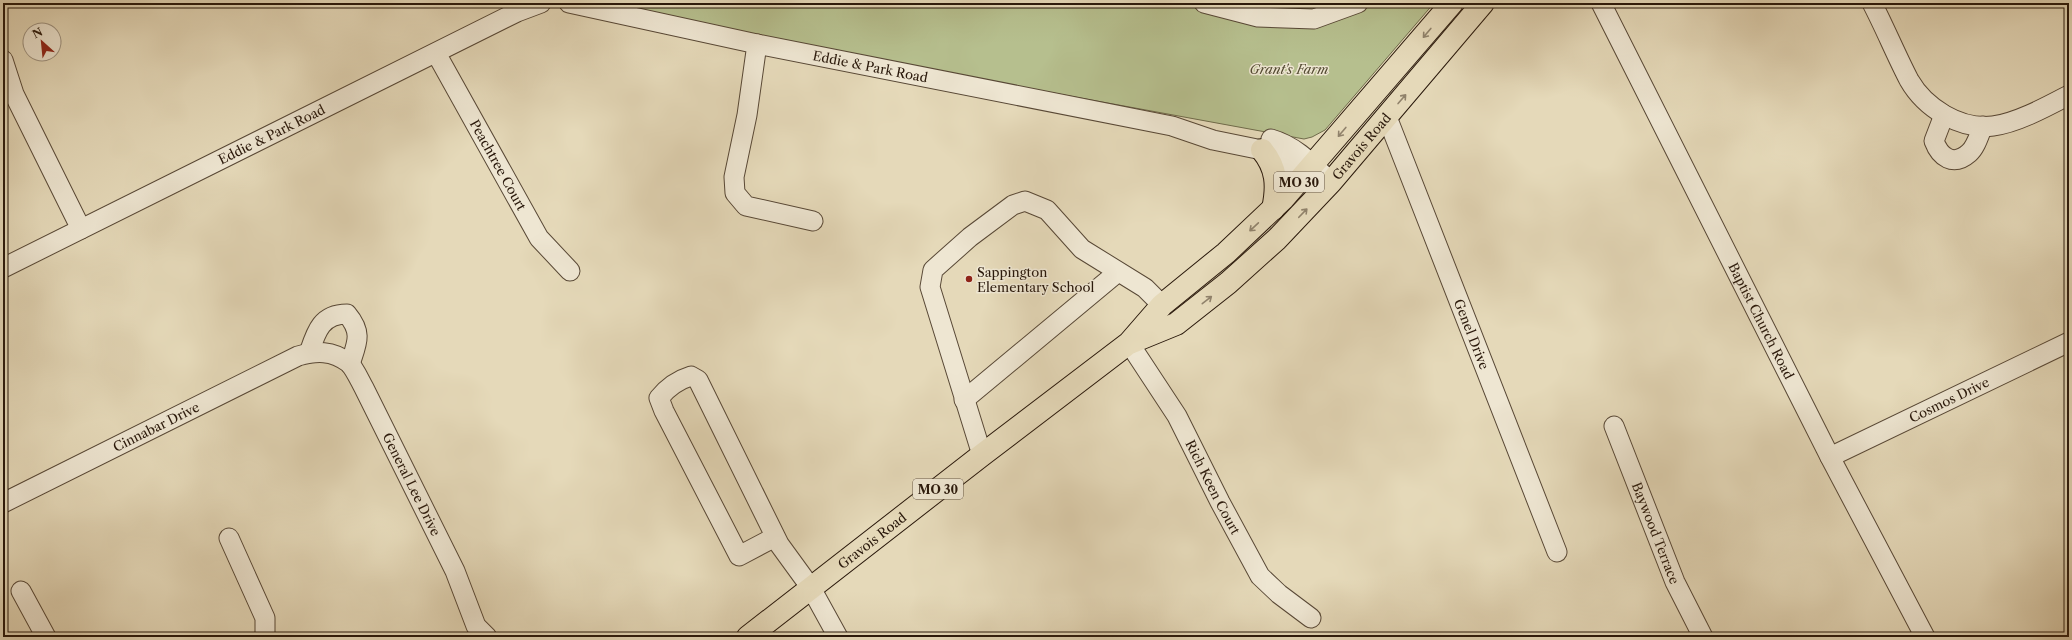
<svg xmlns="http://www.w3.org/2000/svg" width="2072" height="640" font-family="'Libre Caslon Text',serif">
<rect width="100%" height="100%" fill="#e5d9b9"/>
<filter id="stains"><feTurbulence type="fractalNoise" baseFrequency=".005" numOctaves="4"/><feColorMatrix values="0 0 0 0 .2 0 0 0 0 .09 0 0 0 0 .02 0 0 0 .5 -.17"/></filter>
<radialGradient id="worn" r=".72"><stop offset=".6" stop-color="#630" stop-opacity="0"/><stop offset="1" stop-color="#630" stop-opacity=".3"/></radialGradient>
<!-- green -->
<path fill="#b6bf8e" stroke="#706c4c" d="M599 3H1434L1325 130 1312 137 1304 139 966 77Z"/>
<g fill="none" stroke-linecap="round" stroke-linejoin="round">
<defs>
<g id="minor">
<path id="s1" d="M569 3 757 44 1172 126 1213 140 1262 150 1281 156 1321 193"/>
<path d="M1204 3 1258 17 1314 19 1358 3"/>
<path id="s2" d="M1601 3 1830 457 1925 637"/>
<path d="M1872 3C1885 28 1896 55 1909 80 1925 108 1960 130 1993 126 2017 123 2048 106 2069 95"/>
<path d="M757 44 747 115 734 177 735 193 746 206 813 221"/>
<path id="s3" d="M436 53 539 238 570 271"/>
<path d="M3 60 14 94 81 229"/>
<path d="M1944 115 1934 141C1940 157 1953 167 1969 153 1976 147 1979 135 1983 126"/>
<path id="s4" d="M1387 117 1557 552"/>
<path d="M1271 139C1296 146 1313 165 1331 182"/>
<path id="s5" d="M3 268 517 12 541 3"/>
<path id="s6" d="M1129 343 1177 416 1220 502 1260 576 1279 594 1311 618"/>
<path d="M309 353C316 332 321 314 347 314 363 333 357 343 350 364"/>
<path d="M964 400 1118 272"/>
<path id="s7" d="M1614 426 1675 582 1703 637"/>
<path d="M982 455 930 287 933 270 970 237 1013 205 1025 201 1047 210 1082 249 1145 288 1162 305"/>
<path id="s8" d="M1830 457 2069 342"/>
<path id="s9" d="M3 503 298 356C316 351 332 350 349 363 355 369 360 381 364 388L455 571 476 626 487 637"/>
<path d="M775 537 739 556 664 411 659 398C667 388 678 380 691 376L698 380 779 544 811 588 838 637"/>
<path d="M229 538 265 618V637"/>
<path d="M21 591 46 637"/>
</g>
<g id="major">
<path d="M1262 150C1277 168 1278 186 1273 209"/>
<path id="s10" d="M1132 342 1176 324 1228 283 1277 239 1331 182 1483 3"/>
<path id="s11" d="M748 637 982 455 1129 343 1162 305 1226 253 1283 199 1452 3"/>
</g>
</defs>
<!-- minor casing -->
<use href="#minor" stroke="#584836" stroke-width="21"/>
<!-- major casing -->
<use href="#major" stroke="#29180b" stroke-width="24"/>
<!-- minor -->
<use href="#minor" stroke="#eee6d2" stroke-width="19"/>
<!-- major -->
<use href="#major" stroke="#e5d9b9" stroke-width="22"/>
</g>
<!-- one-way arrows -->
<defs><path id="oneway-shaft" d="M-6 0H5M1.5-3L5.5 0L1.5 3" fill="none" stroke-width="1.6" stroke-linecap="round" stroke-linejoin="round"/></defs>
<g stroke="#90826b">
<use href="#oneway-shaft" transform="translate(1427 33) rotate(130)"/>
<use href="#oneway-shaft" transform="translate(1402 99) rotate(-49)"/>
<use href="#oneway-shaft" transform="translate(1342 132) rotate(130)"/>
<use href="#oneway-shaft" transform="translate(1303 213) rotate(-46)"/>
<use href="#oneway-shaft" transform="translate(1254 227) rotate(137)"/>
<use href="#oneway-shaft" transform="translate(1207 300) rotate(-38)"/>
</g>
<!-- markers -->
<circle fill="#8f2418" stroke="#eee6d2" stroke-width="1.5" cx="969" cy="279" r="4"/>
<g text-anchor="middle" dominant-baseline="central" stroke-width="3" stroke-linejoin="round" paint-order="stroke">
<!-- shield labels -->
<g fill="#eee6d2" stroke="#645647" stroke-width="1">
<rect x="1274" y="172" width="50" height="20" rx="3"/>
<rect x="913" y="479" width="50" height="20" rx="3"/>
</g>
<g font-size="12" font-weight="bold" fill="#29180b">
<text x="1299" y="182">MO 30</text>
<text x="938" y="489">MO 30</text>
</g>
<!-- street labels -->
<g font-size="13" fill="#29180b" stroke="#eee6d2">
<text stroke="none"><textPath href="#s1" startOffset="308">Eddie &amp; Park Road</textPath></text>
<text stroke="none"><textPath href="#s5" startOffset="300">Eddie &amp; Park Road</textPath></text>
<text stroke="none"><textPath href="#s10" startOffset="305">Gravois Road</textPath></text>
<text stroke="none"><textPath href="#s3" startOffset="128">Peachtree Court</textPath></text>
<text stroke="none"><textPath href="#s2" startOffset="356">Baptist Church Road</textPath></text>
<text stroke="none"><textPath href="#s4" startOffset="233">Genel Drive</textPath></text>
<text stroke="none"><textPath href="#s8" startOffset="132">Cosmos Drive</textPath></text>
<text stroke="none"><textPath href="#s9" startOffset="171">Cinnabar Drive</textPath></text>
<text stroke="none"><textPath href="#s9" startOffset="520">General Lee Drive</textPath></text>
<text stroke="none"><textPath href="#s6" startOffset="167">Rich Keen Court</textPath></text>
<text stroke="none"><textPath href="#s7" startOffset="115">Baywood Terrace</textPath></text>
<text stroke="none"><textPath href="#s11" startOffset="157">Gravois Road</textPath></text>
</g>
<!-- park labels -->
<g font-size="13" font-style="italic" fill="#534a32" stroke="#eee6d2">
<text x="1289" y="69">Grant's Farm</text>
</g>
<!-- poi labels -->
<g font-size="13" fill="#29180b" stroke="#eee6d2" text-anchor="start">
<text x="977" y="272">Sappington<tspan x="977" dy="15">Elementary School</tspan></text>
</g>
</g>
<!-- margin -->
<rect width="2072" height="640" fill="none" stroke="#e5d9b9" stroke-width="16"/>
<rect x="4" y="4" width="2064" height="632" fill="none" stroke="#29180b" stroke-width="2"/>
<rect x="8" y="8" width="2056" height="624" fill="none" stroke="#29180b"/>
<!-- north arrow -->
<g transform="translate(42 42) rotate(333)"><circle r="19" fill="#eee6d2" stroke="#9f9482"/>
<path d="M0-3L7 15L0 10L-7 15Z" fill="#8f2418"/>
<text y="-6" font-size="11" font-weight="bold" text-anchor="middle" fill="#29180b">N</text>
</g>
<rect width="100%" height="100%" filter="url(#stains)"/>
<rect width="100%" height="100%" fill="url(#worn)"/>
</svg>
